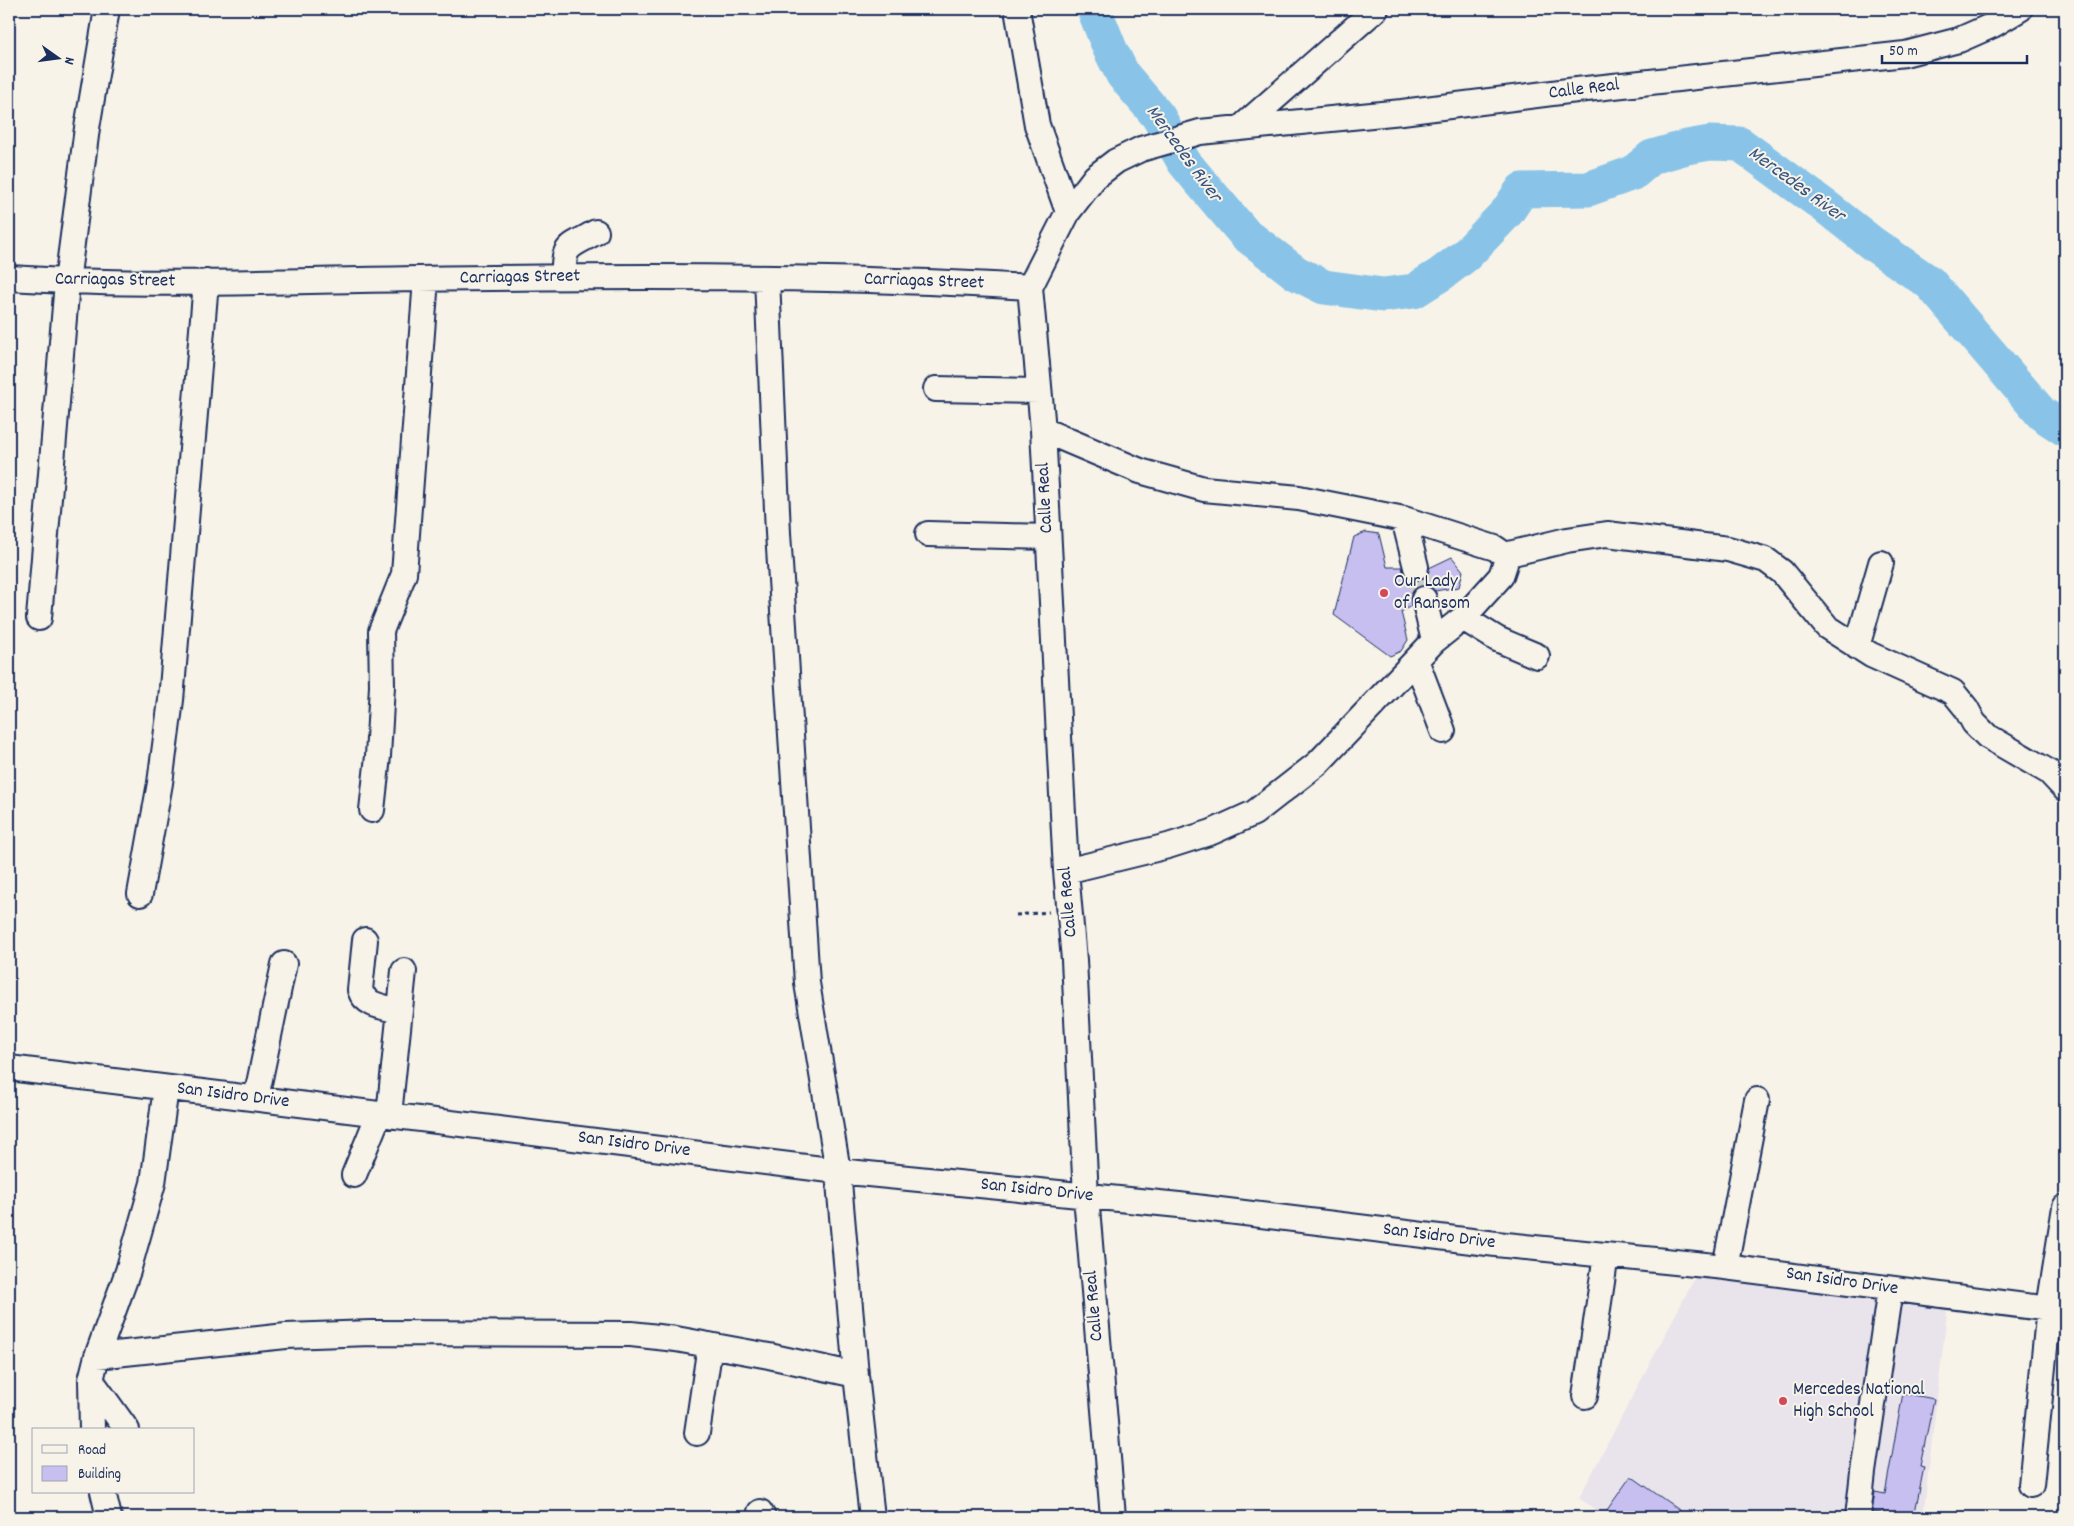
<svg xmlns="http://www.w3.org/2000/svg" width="2074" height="1526" font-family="Dekko,sans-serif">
<rect width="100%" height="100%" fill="#f7f3e8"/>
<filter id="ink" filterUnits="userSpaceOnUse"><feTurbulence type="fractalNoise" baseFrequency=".02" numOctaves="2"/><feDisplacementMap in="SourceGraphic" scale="10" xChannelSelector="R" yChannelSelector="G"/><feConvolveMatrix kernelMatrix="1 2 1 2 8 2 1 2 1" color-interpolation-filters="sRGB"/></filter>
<g filter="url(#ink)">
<!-- built -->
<path fill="#e9e3eb" d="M1699 1270 1948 1304 1923 1517H1606L1579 1498Z"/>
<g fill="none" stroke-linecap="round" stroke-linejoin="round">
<!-- river -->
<path stroke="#89c4e8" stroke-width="35" d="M1094 9 1110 49 1123 75 1158 116 1184 162 1198 179 1245 234 1296 273 1324 287 1383 295 1414 291 1441 274 1466 255 1507 212 1522 190 1588 189 1633 173 1652 157 1687 147 1710 143 1740 144 1826 207 1873 244 1930 283 2042 414 2065 429"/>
</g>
<!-- building -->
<path fill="#c8bff1" stroke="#1b2f5e" d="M1366 532 1379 534 1387 567H1402L1406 576 1412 580H1419L1425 577 1429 568 1452 557 1463 571 1459 587 1435 591 1428 586H1421L1414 589 1411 596V606L1401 612 1408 640 1401 651 1390 656 1334 615 1354 537Z
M1903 1393 1934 1399 1920 1466 1924 1467 1914 1517H1880L1881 1513 1872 1512 1875 1492 1885 1494Z
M1631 1476 1689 1517H1617L1607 1510Z"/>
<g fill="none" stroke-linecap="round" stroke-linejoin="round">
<!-- minor-tunnel -->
<path stroke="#cbcccc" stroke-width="24" stroke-dasharray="24 12" stroke-linecap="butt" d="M1416 567 1424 599"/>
<defs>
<path id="minor" d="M1017 9 1037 125 1068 212
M1243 126 1376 9
M564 277C563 244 568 248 596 232
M9 278C145 287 283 281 419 279 623 276 827 275 1030 287
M767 278 778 533 807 983 838 1171 856 1375 872 1517
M1030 287 1043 430 1066 871 1074 960 1086 1196 1113 1517
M1030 287 1068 212 1095 177 1116 161 1141 149 1200 132 1402 112 1568 91 1905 54 1959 40 1993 25 2020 9
M936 389 1039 391
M1043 430 1140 471 1204 489 1299 498 1404 519 1495 548 1505 555V564L1501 576 1463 618 1434 641 1318 763 1254 813 1212 832 1168 846 1066 871
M1404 519 1416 567
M928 534 1048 537
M1505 555 1567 540 1607 534 1728 549 1766 560 1782 572 1827 627 1871 655 1953 692 1966 708 1974 723 1987 736 2049 772 2065 789
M1424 599 1434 641
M39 618 67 282 87 128 107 9
M1463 618 1497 639 1537 656
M1857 647 1881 563
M1416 660 1443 731
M372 810 378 756 382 686 381 631 404 574 426 279
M140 894 160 783 171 700 206 282
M365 940 360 990C365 1006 385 1007 400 1011
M9 1068 838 1171 1179 1205 1496 1244 1725 1267 2065 1311
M256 1098 284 964
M389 1115 404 971
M354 1175 379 1114
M1725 1267 1757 1100
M97 1356 286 1336 371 1333 631 1334 676 1339 769 1356 856 1375
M91 1380 127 1430
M1585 1396 1606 1255
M92 1430 91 1380 97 1356 128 1271 153 1183 166 1088
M697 1433 710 1345
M2031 1485 2049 1308 2065 1207
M103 1492 109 1517
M760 1512 763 1517
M1858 1517 1863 1472 1890 1289"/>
</defs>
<!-- minor casing -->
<use href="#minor" stroke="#1b2f5e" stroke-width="28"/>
<!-- path -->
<path stroke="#1b2f5e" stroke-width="3" stroke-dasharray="4 4" stroke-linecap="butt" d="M1016 915 1049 912"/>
<!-- minor -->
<use href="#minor" stroke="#f7f3e8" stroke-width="24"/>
</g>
</g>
<!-- markers -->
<g fill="#d1495b" stroke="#f7f3e8" stroke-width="2">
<circle cx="1384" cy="593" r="5"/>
<circle cx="1783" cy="1401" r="5"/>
</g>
<g text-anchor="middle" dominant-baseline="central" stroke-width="4" stroke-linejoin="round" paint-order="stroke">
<!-- street labels -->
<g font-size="19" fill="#1b2f5e" stroke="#f7f3e8">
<text transform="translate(1584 90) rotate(-7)">Calle Real</text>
<text transform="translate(520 278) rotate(-1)">Carriagas Street</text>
<text transform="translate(115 281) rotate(1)">Carriagas Street</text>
<text transform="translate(924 282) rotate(2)">Carriagas Street</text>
<text transform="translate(1046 498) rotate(-93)">Calle Real</text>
<text transform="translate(1069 902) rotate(-95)">Calle Real</text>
<text transform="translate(233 1096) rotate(7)">San Isidro Drive</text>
<text transform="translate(634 1145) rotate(7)">San Isidro Drive</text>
<text transform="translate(1037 1191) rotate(6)">San Isidro Drive</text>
<text transform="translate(1439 1237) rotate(7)">San Isidro Drive</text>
<text transform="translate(1842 1282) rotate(8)">San Isidro Drive</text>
<text transform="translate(1095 1306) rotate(-95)">Calle Real</text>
</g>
<!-- poi labels -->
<g font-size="19" fill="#1b2f5e" stroke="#f7f3e8" text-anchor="start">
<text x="1394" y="582">Our Lady<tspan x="1394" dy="22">of Ransom</tspan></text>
<text x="1793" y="1390">Mercedes National<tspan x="1793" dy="22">High School</tspan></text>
</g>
<!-- water labels -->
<g font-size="20" font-style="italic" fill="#365480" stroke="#f7f3e8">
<text transform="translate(1183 154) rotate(54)">Mercedes River</text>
<text transform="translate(1796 185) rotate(36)">Mercedes River</text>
</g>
</g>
<!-- margin -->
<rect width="2074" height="1526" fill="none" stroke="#f7f3e8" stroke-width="30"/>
<rect x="15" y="15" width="2044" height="1496" fill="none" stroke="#1b2f5e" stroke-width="2" filter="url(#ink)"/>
<!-- legend -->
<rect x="32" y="1428" width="162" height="65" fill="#f7f3e8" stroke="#9fa5b1"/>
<rect x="42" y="1445" width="25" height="8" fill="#f7f3e8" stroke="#9fa5b1"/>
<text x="78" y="1454" font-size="15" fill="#1b2f5e">Road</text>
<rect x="42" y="1466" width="25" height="15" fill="#c8bff1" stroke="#9fa5b1"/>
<text x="78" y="1478" font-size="15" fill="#1b2f5e">Building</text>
<!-- north arrow -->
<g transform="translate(58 58) rotate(104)" stroke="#f7f3e8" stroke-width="4" paint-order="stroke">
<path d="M0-4L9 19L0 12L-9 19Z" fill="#1b2f5e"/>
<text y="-8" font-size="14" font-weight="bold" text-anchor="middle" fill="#1b2f5e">N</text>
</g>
<!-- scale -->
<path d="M1882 55v8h145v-8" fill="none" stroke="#1b2f5e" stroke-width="2.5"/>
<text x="1889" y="55" font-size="15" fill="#1b2f5e" stroke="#f7f3e8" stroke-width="4" paint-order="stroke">50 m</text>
</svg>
